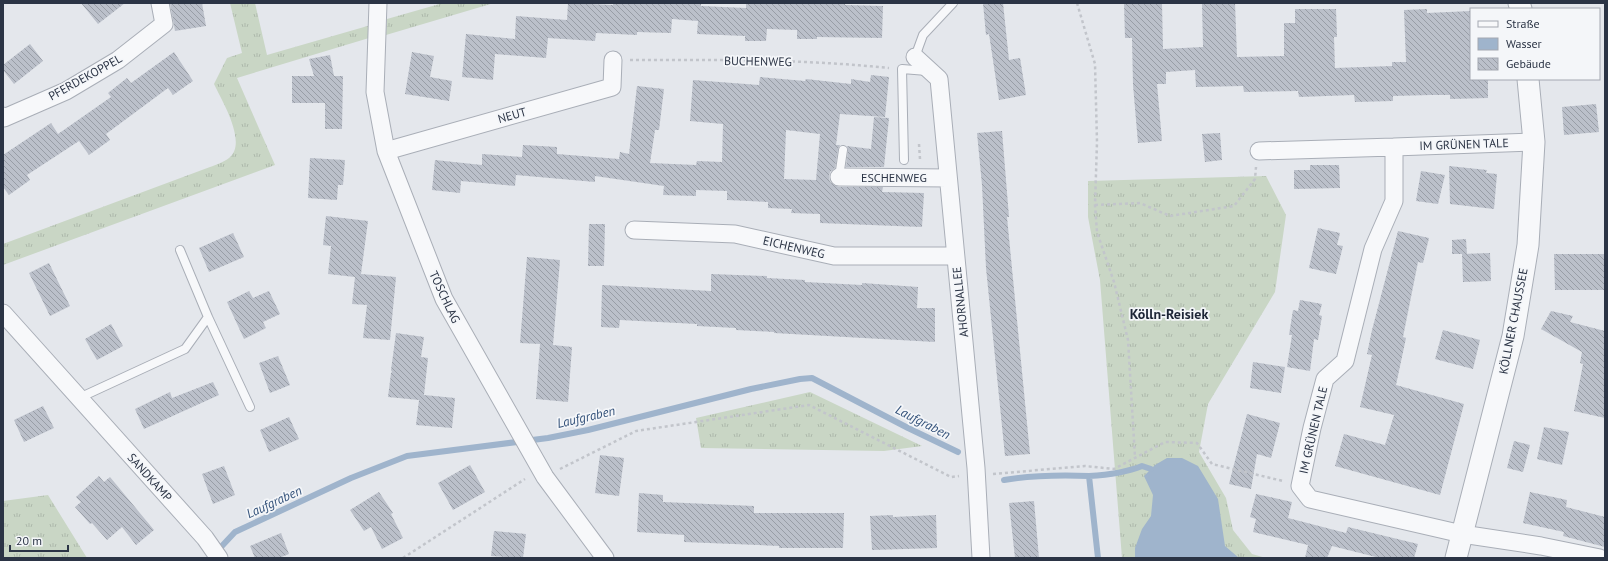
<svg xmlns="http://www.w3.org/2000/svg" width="1608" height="561" font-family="'PT Sans',sans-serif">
<defs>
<pattern id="grass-tufts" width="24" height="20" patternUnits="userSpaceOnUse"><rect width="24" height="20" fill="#c9d6c5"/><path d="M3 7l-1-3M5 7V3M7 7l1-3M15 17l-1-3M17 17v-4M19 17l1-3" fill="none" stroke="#adb8ab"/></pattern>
<pattern id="building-back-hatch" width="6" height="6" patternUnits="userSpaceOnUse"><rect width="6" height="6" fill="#bbc0ca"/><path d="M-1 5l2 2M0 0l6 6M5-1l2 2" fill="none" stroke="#989da6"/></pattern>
</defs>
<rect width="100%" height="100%" fill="#e4e7ec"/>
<!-- grass -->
<path fill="url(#grass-tufts)" d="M230 3H255L267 55 371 25 369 38 237 78 275 165 3 265V244L210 167C216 165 224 162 229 158 248 143 222 101 214 84L227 58 242 53Z
M443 3H494L386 35 387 19Z
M1266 176 1286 215 1275 292 1208 404 1199 452 1226 498 1233 530 1252 554 1266 558H1122L1100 280 1088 217V181Z
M810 392 922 446 884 451 701 448 696 418Z
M48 495 87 558H3V501Z"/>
<!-- water -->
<path fill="#9fb4cc" d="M1167 458H1182L1198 466 1218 499 1225 546 1239 558H1135V548L1142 529 1151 516 1153 495 1144 476 1155 465Z"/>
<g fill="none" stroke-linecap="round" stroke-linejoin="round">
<!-- stream -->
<path stroke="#9fb4cc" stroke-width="6" d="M1089 476C1107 475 1125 473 1142 466L1151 469
M1004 480C1033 475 1061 475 1089 476L1098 558
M221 547 235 532 351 478 407 456 548 438 588 430 751 389 800 379 812 378 908 428 958 452"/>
</g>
<!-- building -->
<path fill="url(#building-back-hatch)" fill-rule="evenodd" d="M81 3H125L98 24Z
M170 3H202L206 26 175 31Z
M568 3 613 5V3H701V6L746 8V3H845V5L883 6 882 38 817 37V39H797V30L767 29 766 41H745V36L697 34 698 21 672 19 671 33 637 32V35L596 33 595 41 548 38 546 58 495 54 493 80 462 77 466 34 515 39 516 16 567 20Z
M983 3H1003L1009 60 1020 58 1026 95 999 100 989 34 986 35Z
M1124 3H1162L1163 49 1203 47 1202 3H1235L1237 57 1284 56V23H1295V9H1336L1337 37H1334L1335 68 1392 66V62H1406L1404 10 1427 9V13L1471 11V79H1488V98L1450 99V95H1431L1393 96V101L1355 102 1354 95 1299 97 1298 91 1244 92 1243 86 1196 87 1195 70 1166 72V84H1157L1162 141 1138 143 1133 85 1132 38H1125Z
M30 44 43 61 14 84 3 70V65Z
M174 52 193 81 173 95 168 88 106 134 110 140 89 155 79 141 27 175 30 180 9 195 3 187V155L51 123 58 134 111 97 108 93 127 78 131 83Z
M412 52 434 56 430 77 452 81 449 101 405 94Z
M330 55 334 76H343L342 129H325V103H292V76H314L309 59Z
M871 75 889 77 885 117 840 114 836 145H840L838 149 835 168 830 172 829 177 830 182 834 185 839 187H883L882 192 924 193 922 227 820 223V214L791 213 792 209 768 208V202L727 200V191L696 190V196L663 195 664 186 595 176V182L516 175 515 186 461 181 460 193 432 190 435 160 482 165V154L522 157 523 145 557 147V154L619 159 620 152 629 154 637 86 664 89 659 130H655L650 163 696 165 697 161 722 162 723 124 690 121 693 80 759 85 760 77 805 81 806 79 851 84V79L870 82ZM786 130 820 134 816 180 784 179Z
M1596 104 1599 132 1564 135 1562 107Z
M874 117 889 118 884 167H846L848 151 847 146 871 149Z
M1002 131 1009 217H1007L1030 454 1005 456 986 268 982 185 977 133Z
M1220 133 1222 160 1205 162 1202 134Z
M310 158 345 160 343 185H338L337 200 308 198Z
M1310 165H1339L1340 188 1294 189V170H1310Z
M1449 166 1487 170 1486 173 1497 174 1494 209 1450 204Z
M1421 171 1445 175 1438 204 1416 201Z
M326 216 368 221 361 274 396 277 390 340 363 338 367 305 352 304 355 277 328 274 331 246 323 245Z
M589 224H605L604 266H588Z
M1318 228 1340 233 1337 245 1343 246 1336 274 1309 268Z
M1398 231 1429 238 1423 263 1418 262 1403 337 1406 338 1396 385 1464 404 1440 495 1335 466 1344 434 1385 445 1394 415 1360 407 1372 355 1367 354 1372 330Z
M233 233 244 257 209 272 199 248Z
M1466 239 1467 254H1452V240Z
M1490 253 1491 281 1463 282 1462 254Z
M1554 254H1605V290H1555Z
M527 257 560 260 553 345 572 347 568 402 536 399 540 344 520 343Z
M49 263 70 306 50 316 29 273Z
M711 274 767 276V278L805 280V282L862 285V283L918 287 917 308H935V342L774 333V332L736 330V328L697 326V324L620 320 619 328 601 327 602 285 711 291Z
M249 291 253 298 269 291 280 314 263 322 266 328 244 339 227 302Z
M1300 300 1322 304 1319 315 1322 316 1318 340 1314 339 1310 371 1287 367 1292 335H1289L1293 310 1298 311Z
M1551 311 1573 316 1570 322 1605 331V418L1574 411 1583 364 1580 363 1582 352 1541 329Z
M111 324 123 346 97 360 85 339Z
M1443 330 1480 340 1473 369 1435 359Z
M396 333 424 337 421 357 428 358 424 395 455 398 452 428 416 425 419 400 388 397 391 373 392 372 391 370Z
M278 356 290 385 270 393 259 363Z
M1253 362 1285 367 1281 393 1250 388Z
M213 382 219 395 144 429 135 409 170 392 172 398Z
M43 406 54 428 24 442 14 420Z
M1247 414 1280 423 1271 458 1257 454 1251 489 1229 484Z
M289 417 299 439 269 452 260 430Z
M1544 427 1569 432 1562 465 1537 459Z
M1514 441 1530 445 1523 472 1507 468Z
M600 455 624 458 619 496 595 493Z
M470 465 485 492 453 510 438 483Z
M224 466 235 495 213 504 202 474Z
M99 476 104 482 110 477 154 530 136 545 122 527 107 540 92 523 90 524 75 507 81 502 76 497Z
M379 492 393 513 391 514 403 538 382 549 371 527 364 531 350 510Z
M1530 492 1567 500 1566 507 1605 517V547L1563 536 1564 532 1523 523Z
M639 493 663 495V502L754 506V513H844L843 548H779V546L684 542V535L637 532Z
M1256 494 1292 502 1288 518 1346 533 1348 527 1418 544 1414 558H1380L1332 546 1327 558H1305L1308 545 1253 532 1256 519 1250 517Z
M1034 501 1039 558H1015L1009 503Z
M893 515V517L936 515 937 548 872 550 870 516Z
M494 531 526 534 523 558 491 556Z
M281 533 289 554 279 558H255L250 546Z"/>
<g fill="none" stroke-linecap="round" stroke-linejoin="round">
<defs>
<path id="service" d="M915 57 923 35 953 3
M904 160 902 69 927 71
M839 177 843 150
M208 317 250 407
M79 398 185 349 208 317 180 250"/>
<path id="minor" d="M378 3 375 92 386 151 444 299 545 477 605 558
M915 57 939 79 976 468 981 558
M3 116 4 118 66 91 118 60 164 24 160 3
M1534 142 1394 147V201L1373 249 1345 361 1325 379 1312 428 1300 486 1310 499 1462 534 1541 546 1600 558
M386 151 612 87 613 60
M1259 151 1394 147
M839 177 948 178
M634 230 735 234 834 256H955
M3 313 205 538 219 558"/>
<path id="tertiary" d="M1519 3 1521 9
M1456 558 1513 336 1528 245 1534 142 1528 79"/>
</defs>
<!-- service casing -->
<use href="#service" stroke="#a9aeb7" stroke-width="10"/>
<!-- minor casing -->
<use href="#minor" stroke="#a9aeb7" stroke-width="19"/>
<!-- tertiary casing -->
<use href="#tertiary" stroke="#a9aeb7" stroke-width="23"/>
<!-- path -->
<path stroke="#c2c5cb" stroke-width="2.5" stroke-dasharray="3 3" stroke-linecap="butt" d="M1077 3 1095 64 1097 142 1095 205 1097 232 1114 282 1128 340 1135 457
M630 60C716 60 803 59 889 68
M919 144 920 159
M1095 205 1140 203 1170 216 1234 206 1255 179 1256 167
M560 469 636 431 809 405 951 477 959 476
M993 474 1085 466 1114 469 1165 442 1197 443 1212 464 1283 481
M403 558 525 479"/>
<!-- service -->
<use href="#service" stroke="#f7f8fa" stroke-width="8"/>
<!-- minor -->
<use href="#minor" stroke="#f7f8fa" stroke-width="17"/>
<!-- tertiary -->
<use href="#tertiary" stroke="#f7f8fa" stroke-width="21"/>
</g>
<g text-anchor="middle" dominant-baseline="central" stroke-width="3.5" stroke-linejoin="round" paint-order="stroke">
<!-- street labels -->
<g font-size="12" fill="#2b3445" stroke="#f4f6f9">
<text transform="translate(758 61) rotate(1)">BUCHENWEG</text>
<text transform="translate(85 77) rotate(-29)">PFERDEKOPPEL</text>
<text transform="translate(512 115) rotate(-16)">NEUT</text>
<text transform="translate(1464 144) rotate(-2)">IM GRÜNEN TALE</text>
<text x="894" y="177">ESCHENWEG</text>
<text transform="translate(794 247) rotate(13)">EICHENWEG</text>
<text transform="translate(445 297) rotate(65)">TOSCHLAG</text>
<text transform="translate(960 302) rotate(-96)">AHORNALLEE</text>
<text transform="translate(1513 321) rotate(-79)">KÖLLNER CHAUSSEE</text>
<text transform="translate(1313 430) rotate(-77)">IM GRÜNEN TALE</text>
<text transform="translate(150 477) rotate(48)">SANDKAMP</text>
</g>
<!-- water labels -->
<g font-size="13" font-style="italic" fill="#34527a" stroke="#f4f6f9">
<text transform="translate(586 417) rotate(-13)">Laufgraben</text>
<text transform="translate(923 422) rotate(27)">Laufgraben</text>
<text transform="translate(274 502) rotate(-25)">Laufgraben</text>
</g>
<!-- quarter labels -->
<g font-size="14" font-weight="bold" fill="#1d2536" stroke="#f4f6f9">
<text x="1169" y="314">Kölln-Reisiek</text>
</g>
</g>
<!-- border -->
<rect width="1608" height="561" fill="none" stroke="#2b3445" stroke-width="8"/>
<!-- legend -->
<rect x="1470" y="8" width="130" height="72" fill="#f4f6f9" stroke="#a4a8b1"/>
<rect x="1478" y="21" width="20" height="6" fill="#f7f8fa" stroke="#a4a8b1"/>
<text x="1506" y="28" font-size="12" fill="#2b3445">Straße</text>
<rect x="1478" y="38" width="20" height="12" fill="#9fb4cc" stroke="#a4a8b1"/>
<text x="1506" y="48" font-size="12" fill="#2b3445">Wasser</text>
<rect x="1478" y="58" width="20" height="12" fill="url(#building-back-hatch)" stroke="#a4a8b1"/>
<text x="1506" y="68" font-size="12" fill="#2b3445">Gebäude</text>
<!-- scale -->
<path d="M10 545v6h58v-6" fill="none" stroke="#2b3445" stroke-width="2"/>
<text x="16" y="545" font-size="12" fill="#2b3445" stroke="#f4f6f9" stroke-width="3" paint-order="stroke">20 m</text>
</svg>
